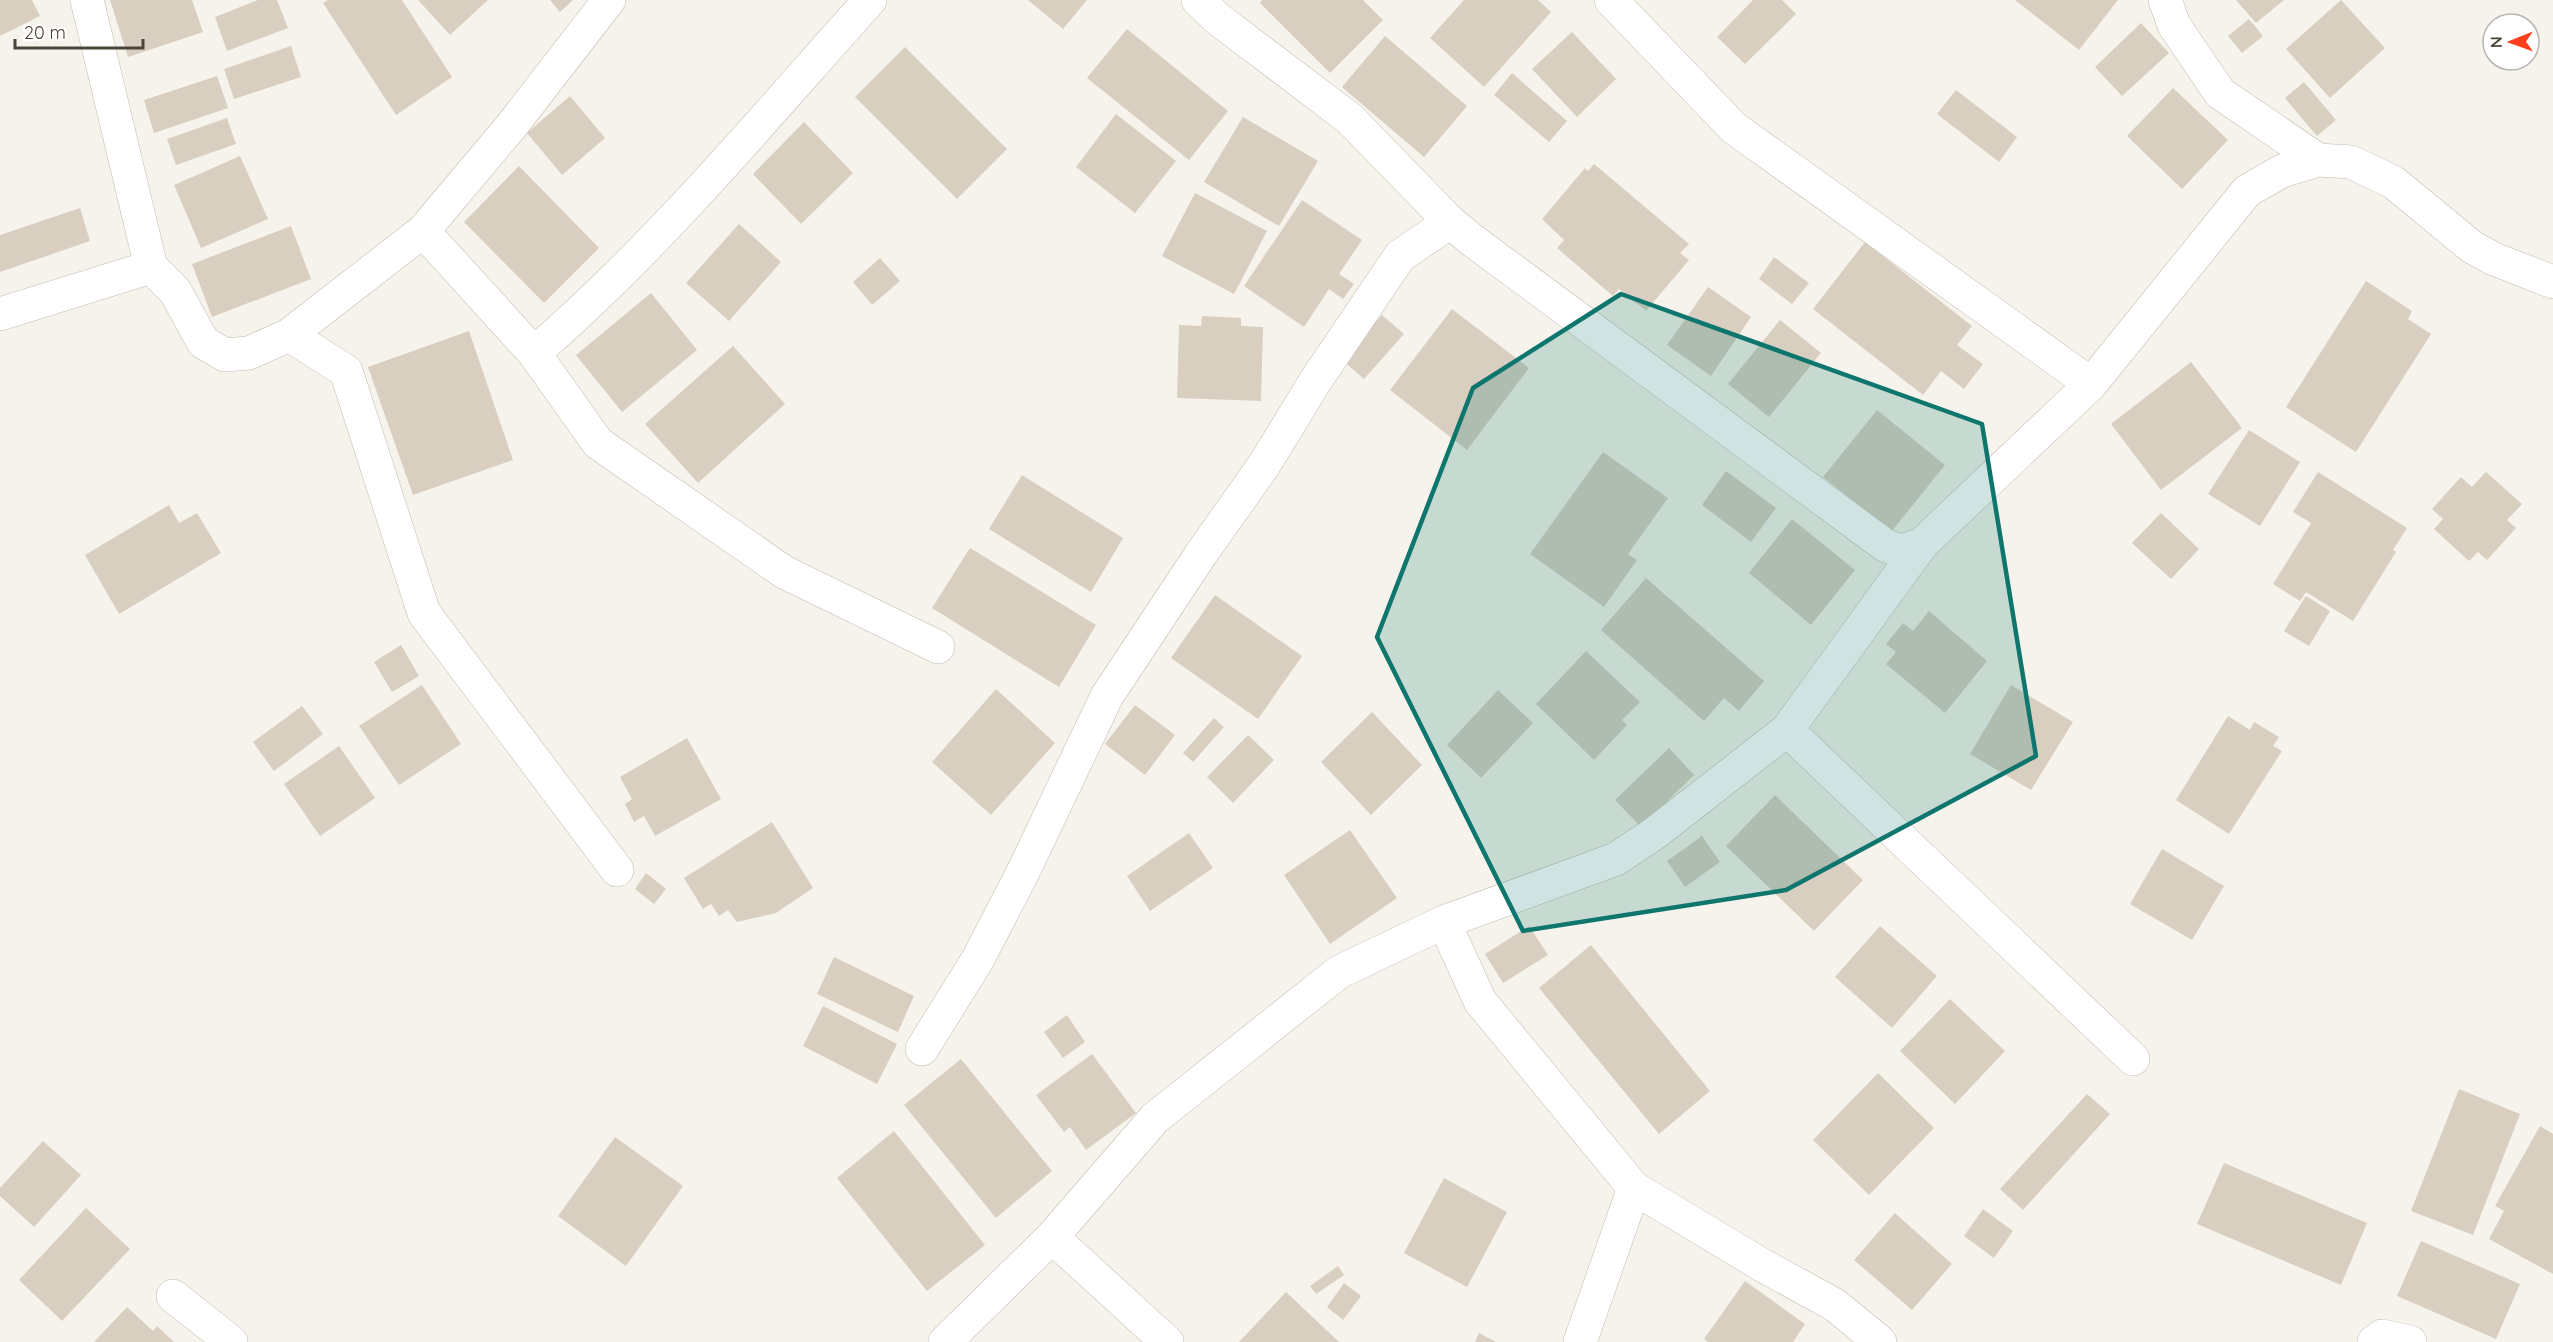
<svg xmlns="http://www.w3.org/2000/svg" width="2553" height="1342" font-family="Quicksand,sans-serif">
<rect width="100%" height="100%" fill="#f6f3ec"/>
<!-- building -->
<path fill="#d8cfc1" d="M0 0H32L40 16 0 36Z
M110 0H192L203 32 128 57Z
M258 0H277L288 28 227 51 215 17Z
M328 0H402L452 77 396 115 323 3Z
M418 0H488L450 35Z
M550 0H573L560 12Z
M1028 0H1087L1063 29Z
M1262 0H1363L1383 20 1330 73 1260 3Z
M1464 0H1538L1551 12 1484 87 1430 38Z
M1753 0H1782L1796 14 1745 64 1717 37Z
M2015 0H2118L2079 50Z
M2236 0H2284L2256 23Z
M2341 0 2385 48 2330 98 2286 49Z
M2249 19 2263 36 2242 53 2228 36Z
M2141 23 2169 53 2122 96 2095 67Z
M1127 29 1228 111 1189 160 1087 78Z
M1572 32 1616 79 1577 117 1532 69Z
M1385 36 1467 106 1424 157 1342 87Z
M291 46 301 77 234 99 224 69Z
M905 47 1007 149 957 199 855 97Z
M1512 73 1567 121 1549 142 1494 95Z
M217 76 228 108 154 133 144 100Z
M2304 82 2336 120 2317 136 2285 98Z
M2173 88 2228 140 2182 189 2127 136Z
M1956 90 2017 137 1999 162 1937 114Z
M570 96 605 138 562 175 527 133Z
M1116 114 1176 161 1135 213 1076 167Z
M1243 117 1318 161 1279 226 1204 182Z
M227 118 236 144 176 165 167 139Z
M804 122 853 173 801 224 753 174Z
M240 156 268 219 201 248 174 185Z
M1594 164 1689 244 1680 253 1689 260 1646 311 1619 289 1613 296 1557 248 1564 240 1542 219 1585 168 1588 171Z
M519 166 599 248 544 303 464 222Z
M1195 193 1267 231 1234 294 1162 256Z
M1302 200 1362 240 1339 274 1354 284 1343 299 1329 289 1304 327 1244 286Z
M80 208 90 241 0 272V235Z
M739 224 781 262 729 321 686 283Z
M291 226 311 279 212 317 192 264Z
M1865 242 1972 326 1957 345 1983 364 1964 389 1941 371 1923 395 1813 309Z
M1774 257 1809 283 1792 304 1759 279Z
M880 258 900 281 872 305 853 282Z
M2366 281 2412 311 2408 319 2431 334 2356 452 2286 407Z
M1708 287 1751 317 1711 376 1667 345Z
M651 293 697 350 622 412 576 355Z
M1452 309 1529 368 1467 450 1390 390Z
M1382 315 1404 334 1364 379 1342 360Z
M1202 316 1241 318V326L1263 327 1261 401 1177 398 1179 325 1201 326Z
M1780 320 1821 353 1769 417 1728 384Z
M469 331 513 460 413 495 368 367Z
M733 346 785 404 698 483 645 424Z
M2191 362 2242 428 2161 490 2111 424Z
M1877 410 1945 465 1892 531 1823 477Z
M2249 430 2300 462 2260 526 2208 494Z
M1603 452 1668 498 1628 554 1637 560 1604 607 1530 554Z
M1726 471 1776 508 1751 542 1702 505Z
M2318 472 2407 528 2393 550 2396 552 2353 621 2306 592 2300 601 2273 584 2311 523 2293 512Z
M2486 472 2522 504 2507 520 2516 528 2487 560 2478 552 2469 561 2434 529 2443 519 2432 509 2461 477 2472 487Z
M1022 475 1123 538 1091 592 989 529Z
M169 505 179 523 197 513 221 553 119 614 85 555Z
M2161 513 2199 549 2171 579 2132 543Z
M1792 519 1855 570 1811 625 1749 573Z
M970 548 1096 625 1059 687 932 608Z
M1646 578 1764 681 1739 711 1724 698 1704 721 1601 630Z
M1215 595 1302 656 1258 719 1171 658Z
M2306 596 2330 611 2309 646 2284 631Z
M1929 611 1987 661 1945 713 1886 664 1896 652 1886 644 1903 623 1913 631Z
M401 645 419 676 392 692 374 662Z
M1586 651 1640 702 1622 720 1627 725 1594 760 1536 704Z
M422 685 461 744 399 785 359 726Z
M2011 685 2073 722 2031 790 1970 754Z
M996 689 1055 743 991 815 932 762Z
M1498 690 1533 723 1481 778 1447 745Z
M1135 705 1175 735 1145 775 1105 744Z
M302 706 323 734 274 771 253 742Z
M1372 712 1422 765 1371 815 1321 762Z
M2228 716 2250 730 2254 722 2279 737 2273 746 2282 751 2229 834 2176 800Z
M1214 718 1224 727 1193 762 1183 753Z
M1248 735 1274 760 1233 803 1207 777Z
M687 738 721 799 655 836 644 816 634 822 625 804 632 799 620 777Z
M339 746 375 798 320 836 284 784Z
M1669 748 1694 775 1641 827 1615 800Z
M1775 795 1863 880 1814 931 1726 846Z
M772 822 813 888 776 913 737 922 728 910 719 916 711 904 703 909 684 878Z
M1350 830 1397 898 1330 944 1284 875Z
M1189 833 1213 868 1150 911 1127 876Z
M1702 836 1720 862 1685 887 1667 861Z
M2162 849 2224 886 2192 940 2130 904Z
M646 873 666 889 654 904 635 889Z
M1529 926 1548 955 1503 983 1485 954Z
M1880 926 1937 976 1892 1028 1835 977Z
M1591 945 1710 1091 1659 1134 1539 988Z
M834 957 914 996 898 1032 817 994Z
M1950 999 2005 1051 1955 1104 1900 1051Z
M823 1006 897 1044 877 1084 803 1046Z
M1067 1015 1085 1042 1063 1058 1044 1032Z
M1092 1054 1136 1113 1086 1150 1070 1127 1064 1132 1036 1095Z
M961 1059 1052 1171 996 1218 904 1105Z
M1878 1073 1934 1128 1869 1195 1813 1140Z
M2459 1089 2520 1114 2473 1235 2411 1211Z
M2087 1094 2110 1114 2023 1210 2000 1189Z
M2540 1126 2553 1134V1274L2489 1239 2504 1211 2495 1206Z
M894 1131 985 1245 927 1291 837 1178Z
M615 1137 683 1186 626 1266 558 1216Z
M43 1141 81 1175 34 1227 0 1196V1188Z
M2224 1163 2367 1223 2341 1285 2197 1224Z
M1444 1178 1507 1212 1467 1287 1404 1253Z
M86 1208 130 1249 62 1321 19 1280Z
M1983 1209 2013 1231 1994 1258 1964 1236Z
M1895 1213 1952 1264 1912 1310 1854 1260Z
M2421 1241 2520 1284 2496 1339 2397 1296Z
M1338 1266 1344 1275 1316 1294 1310 1286Z
M1745 1281 1805 1324 1793 1342H1708L1704 1339Z
M1344 1283 1361 1296 1343 1320 1327 1307Z
M1286 1292 1339 1342H1239Z
M127 1307 153 1331 157 1326 174 1342H94Z
M1479 1333 1496 1342H1475Z"/>
<g fill="none" stroke-linecap="round" stroke-linejoin="round">
<defs>
<path id="street" d="M87 0 151 267
M1198 0 1218 19 1350 119 1450 222 1472 240 1886 546 1902 551 1922 544 2091 384 2247 191 2282 171 2318 160 2351 162 2393 182 2472 247 2494 259 2553 282
M1611 0 1734 128 2091 384
M2165 0 2174 25 2220 93 2318 160
M423 231 534 353C657 247 762 120 870 0
M0 314 151 267 175 291 203 342 225 355 249 353 289 335 423 231 513 124 609 0
M289 335 346 371 424 613 617 870
M534 353 598 443 784 572 938 647
M1787 730 2133 1059
M1444 922 1480 1001 1634 1188 1762 1265 1835 1305 1880 1342
M922 1049 978 959 1024 870 1107 696 1201 554 1264 465 1316 380 1400 256 1450 222
M1052 1237 1167 1342
M173 1296 231 1342
M945 1342 1052 1237 1155 1118 1339 972 1444 922 1616 859 1655 833 1787 730 1922 544
M1580 1342 1634 1188
M2374 1342 2382 1336 2410 1342"/>
</defs>
<!-- street casing -->
<use href="#street" stroke="#c2bbae" stroke-width="34"/>
<!-- street -->
<use href="#street" stroke="#fff" stroke-width="33"/>
</g>
<!-- marked area -->
<path fill="#0f766e" fill-opacity="0.2" stroke="#0f766e" stroke-width="4.5" stroke-linejoin="round" d="M1621 294 1982 424 2036 756 1786 890 1523 931 1377 637 1473 388Z"/>
<!-- north arrow -->
<g transform="translate(2511 42) rotate(269)"><circle r="28" fill="#ffffff" stroke="#b7b4b0" stroke-width="1.5"/>
<path d="M0-4.5L10 22L0 15L-10 22Z" fill="#fc3f1d"/>
<text y="-9" font-size="16" font-weight="bold" text-anchor="middle" fill="#4b4439">N</text>
</g>
<!-- scale -->
<path d="M15 39v9h128v-9" fill="none" stroke="#4b4439" stroke-width="3"/>
<text x="24" y="39" font-size="18" fill="#4b4439" stroke="#ffffff" stroke-width="4.5" paint-order="stroke">20 m</text>
</svg>
